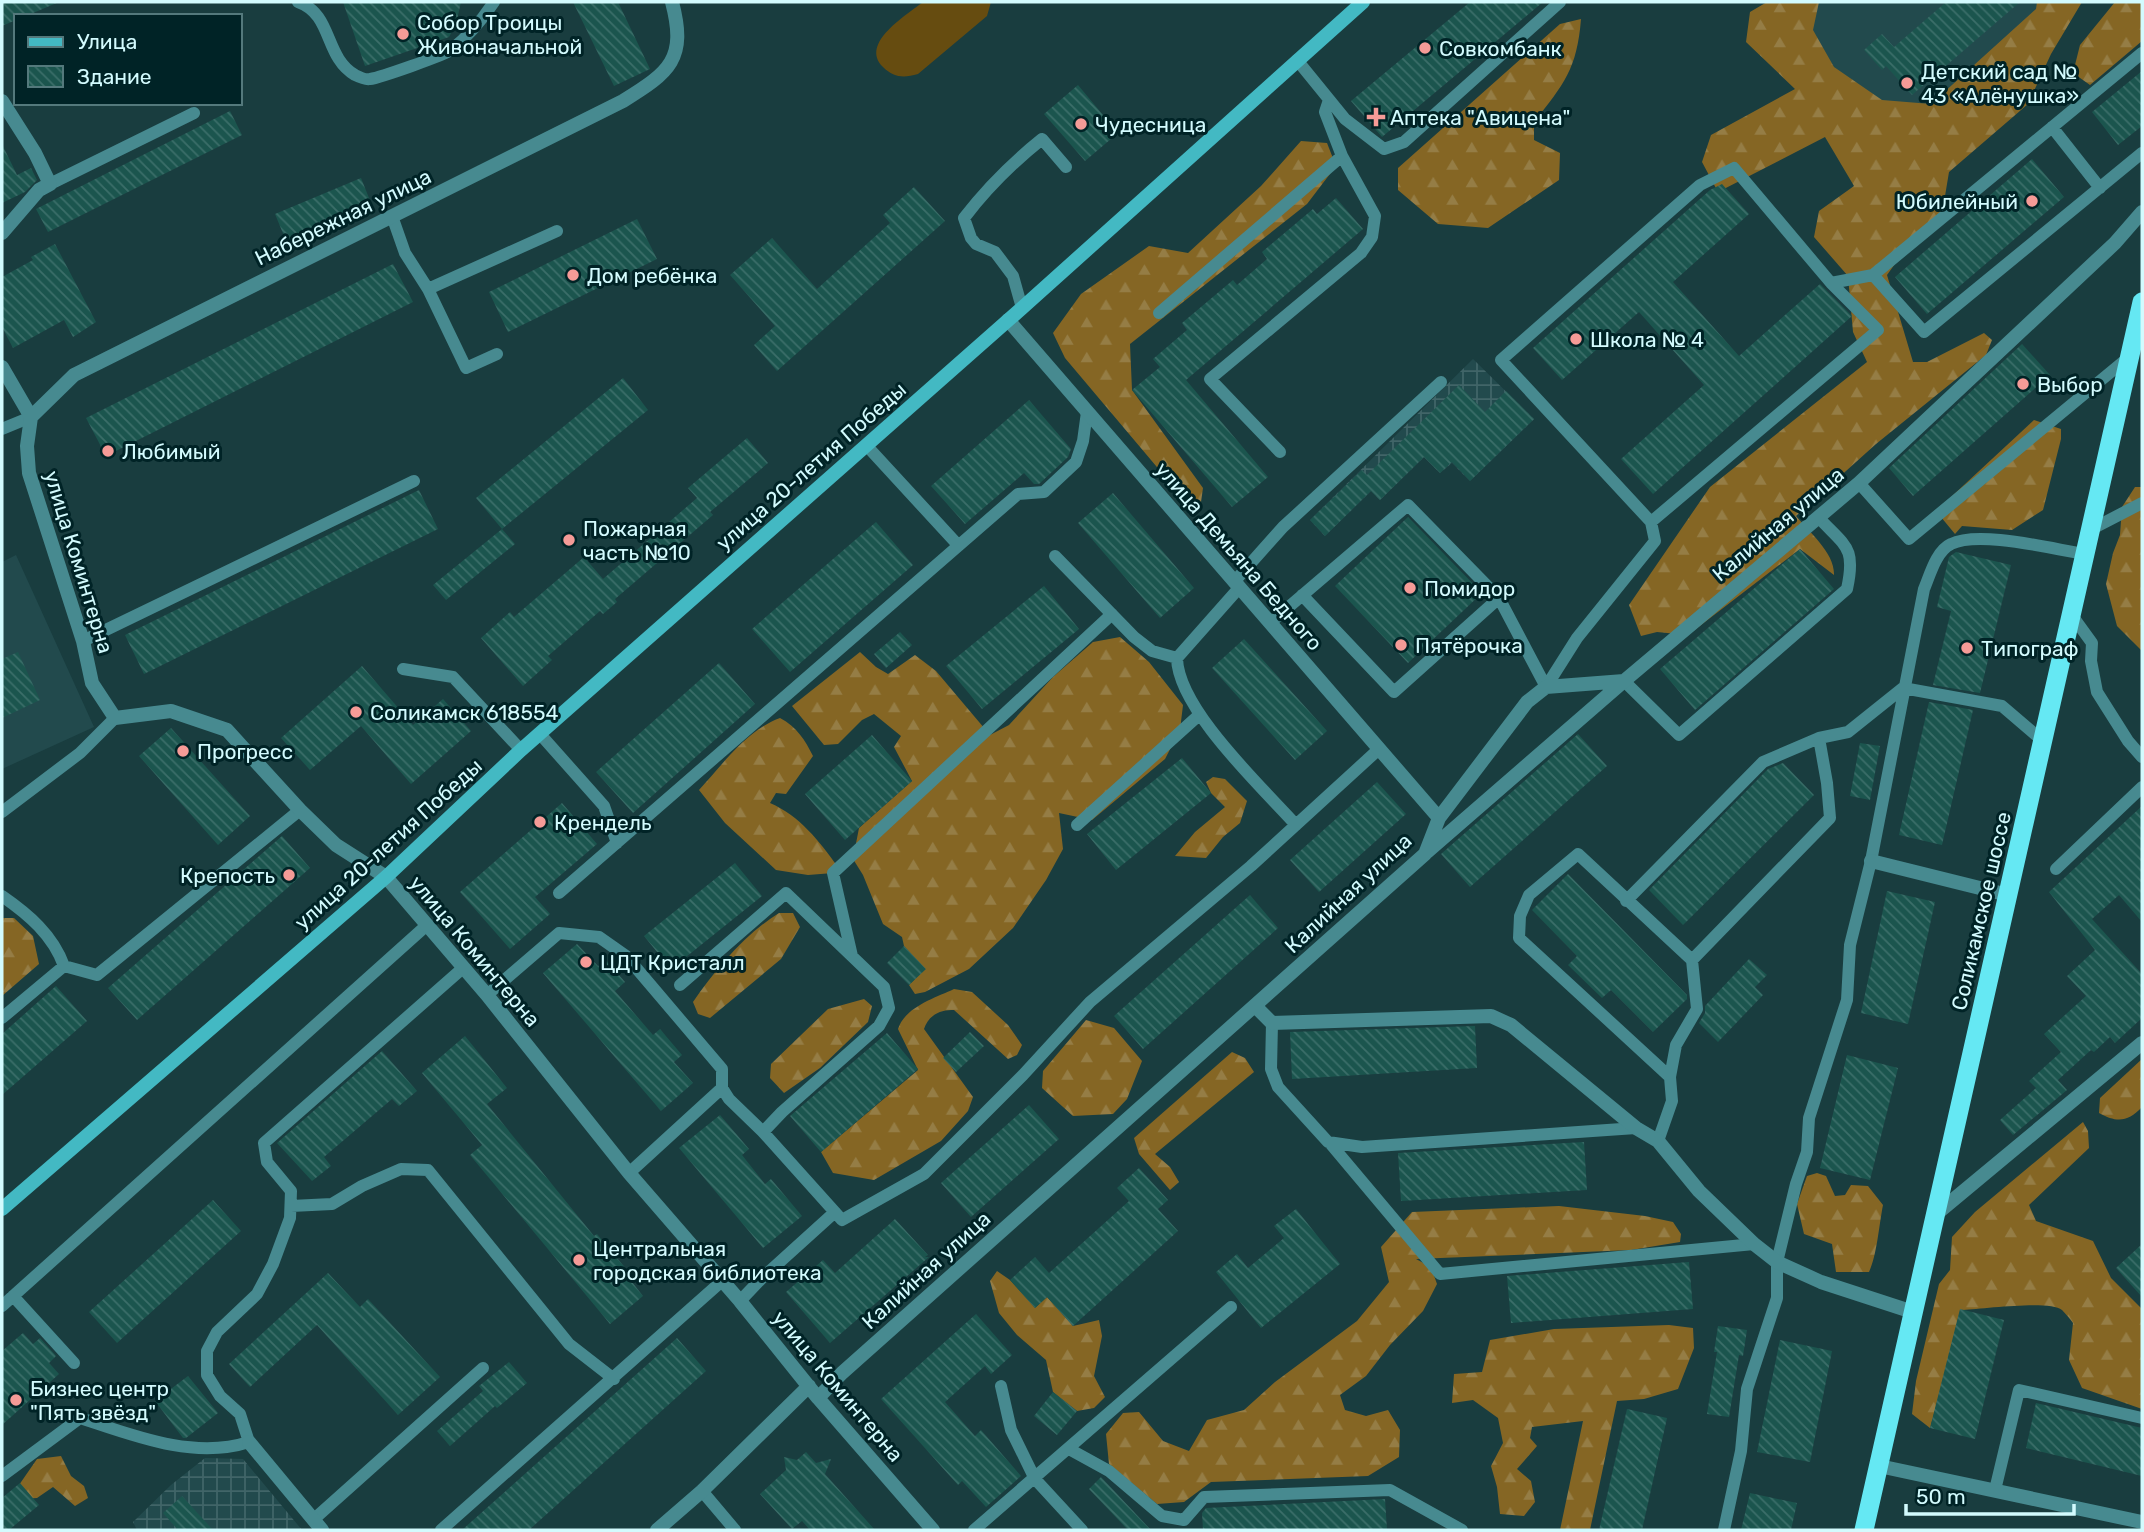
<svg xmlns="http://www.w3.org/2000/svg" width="2144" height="1532" font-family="Rubik,sans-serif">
<defs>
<pattern id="industrial-grid" width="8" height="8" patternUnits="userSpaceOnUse" patternTransform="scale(1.75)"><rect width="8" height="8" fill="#224a4d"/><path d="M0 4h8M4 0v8" fill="none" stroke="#416568"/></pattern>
<pattern id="forest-firs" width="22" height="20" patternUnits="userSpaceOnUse" patternTransform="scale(1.75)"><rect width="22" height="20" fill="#856624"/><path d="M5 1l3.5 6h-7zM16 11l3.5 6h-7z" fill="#957d45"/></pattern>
<pattern id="building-back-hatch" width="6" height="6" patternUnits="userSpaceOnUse" patternTransform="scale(1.75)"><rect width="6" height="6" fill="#1b554e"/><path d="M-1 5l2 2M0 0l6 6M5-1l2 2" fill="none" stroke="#3b6e69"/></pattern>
</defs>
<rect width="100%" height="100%" fill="#193d3f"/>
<!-- built -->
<path fill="#224a4d" d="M1791 2H2066L1894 199Z
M16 555 94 727 2 769V562Z"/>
<!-- industrial -->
<path fill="url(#industrial-grid)" d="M1473 359 1534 419 1470 481 1452 463 1440 473 1424 457 1380 500 1371 491 1325 536 1310 520Z
M205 1458 243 1459 302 1530H137L133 1522 171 1485Z"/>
<!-- forest -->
<path fill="url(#forest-firs)" d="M1767 2H1819L1813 30 1834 67 1882 100 1931 104 2036 9 2037 2H2082L2051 54 2028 104 1949 172 1941 220 1897 261 1887 275 1913 362H1927L1984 333 1992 340 1986 355 1876 444 1796 516C1809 532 1835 553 1834 575L1800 549 1688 635 1657 632 1641 636 1629 605 1710 487 1867 362 1853 332 1848 276 1814 237 1819 211 1854 186 1825 137 1718 192 1702 162 1711 135 1795 89 1746 42 1750 12Z
M2115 2H2142V41L2090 85 2073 73 2080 45Z
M1581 19C1577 69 1564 84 1534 122V140L1560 153 1559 180 1488 228 1438 224 1398 190V168L1560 24Z
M1301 141 1327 143 1336 166 1307 204 1130 344 1132 390 1203 488 1201 502 1183 498 1065 358 1053 333 1081 294 1149 246 1188 253 1261 186Z
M2034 420 2061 429V439L2043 510 2012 530 1962 526 1955 534 1936 511Z
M2135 487H2142V651L2117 626 2106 584 2113 553 2120 535 2122 507Z
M1120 637 1149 662 1183 705 1180 730 1165 759 1092 820 1059 813 1063 849 1046 880 1013 928 969 969 925 992 915 994 909 985 925 969 904 946 902 937 883 924 863 875 853 859 859 828 912 781 894 747 901 736 874 714 862 720 838 744 824 745 792 706 860 652 876 667 888 674 915 655 936 671 990 735 1009 725 1053 677 1093 642Z
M780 718C797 727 805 740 813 756L786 794 776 793 770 803C800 816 819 841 838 867L833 873 808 875 776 870 725 823 699 790C722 765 747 730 780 718Z
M1213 777 1225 779 1247 801 1240 823 1223 837 1206 858 1175 856 1195 832 1225 807 1211 793 1206 782Z
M779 913H793L800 927 781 959 710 1018 698 1014 693 1002C716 969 745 934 779 913Z
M2 918H14L33 936 39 964 2 996Z
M954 989 972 992 1008 1025 1022 1045 1017 1055 1008 1059 954 1010C940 1009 928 1016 924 1029L973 1097 968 1111 941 1141 874 1180 833 1173 821 1152 918 1070 898 1029C905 1007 935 998 954 989Z
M864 999 872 1006 868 1022 820 1068 784 1093 770 1078 771 1064 828 1009Z
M1086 1020 1114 1028 1142 1061 1127 1099 1113 1114 1073 1116 1042 1088 1043 1071Z
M1232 1052 1245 1058 1254 1072 1155 1154 1170 1167 1179 1182 1170 1190 1139 1154 1134 1138Z
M2142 1059V1107C2128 1122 2117 1123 2099 1113L2100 1098Z
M2083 1122 2088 1131 2089 1148 2029 1205 2036 1221 2093 1241 2111 1278 2142 1309V1409L2082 1388 2069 1360 2073 1323C2070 1319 2066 1314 2062 1310 2050 1300 1983 1309 1963 1310L1930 1428 1912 1414 1916 1381 1939 1284 1950 1270 1952 1237 1975 1212Z
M1817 1173 1826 1176 1835 1196 1845 1195 1851 1185 1868 1186 1883 1205C1879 1225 1877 1255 1869 1272H1836L1832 1244 1804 1234 1797 1204 1807 1176Z
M1559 1206 1645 1216 1673 1222 1681 1234 1680 1242 1631 1250 1416 1259 1431 1267 1437 1284 1423 1311 1390 1345 1366 1376 1340 1395 1345 1410 1366 1416 1388 1410 1400 1430 1399 1457 1368 1476 1211 1482 1184 1502 1157 1504 1109 1464 1106 1434 1123 1413 1139 1412 1163 1441 1189 1451 1207 1420 1244 1410 1275 1382 1357 1321 1389 1282 1381 1247 1412 1212Z
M997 1271 1010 1280 1035 1308 1047 1297 1073 1326 1099 1320 1102 1336 1094 1376 1105 1397 1094 1408 1077 1411 1053 1392 1046 1360 1017 1335 999 1313 990 1281Z
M1669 1325 1693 1328 1694 1348 1678 1389 1644 1399 1617 1401 1590 1530H1560L1583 1421 1532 1427 1530 1438 1537 1446 1517 1469 1531 1481 1535 1502 1524 1516 1500 1514 1497 1487 1491 1466 1503 1443 1498 1418 1473 1400 1452 1403 1454 1374 1482 1372 1490 1340 1554 1329Z
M61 1456 71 1476 84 1486 88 1498 75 1506 53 1487 37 1498 22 1499 19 1485 37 1459Z"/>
<!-- park -->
<path fill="#664c10" d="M923 2H991L987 16 918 74C904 78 894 78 883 67 859 43 907 15 923 2Z"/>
<!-- building -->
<path fill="url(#building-back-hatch)" d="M2 2H59L26 16H16V20L2 26Z
M343 2H461L456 24 449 37 365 66Z
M573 2H618L650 69 614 86Z
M1470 2H1543L1382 137 1351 101Z
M1946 2H2020L1912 95 1886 66 1882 70 1864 50 1882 34 1894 47Z
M2142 71V126L2118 145 2092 112Z
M1078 85 1118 133 1085 161 1044 114Z
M230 111 242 135 48 232 36 209Z
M2 144 17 175 31 168 37 180 25 192 2 203Z
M2032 159 2064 197 1927 314 1895 277Z
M361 178 375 213 289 248 275 214Z
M1722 184 1749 214 1673 282 1739 356 1820 284 1852 316 1653 494 1621 459 1704 385 1639 312 1562 380 1533 348 1710 190Z
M914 187 945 221 777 371 754 345 775 326 730 275 772 238 817 289 890 223 883 215Z
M1336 198 1363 229 1186 380 1268 477 1232 507 1132 390 1160 367 1153 359 1187 330 1182 323 1233 280 1237 285 1267 259 1262 252 1313 209 1317 214Z
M637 219 657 259 508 332 489 292Z
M55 244 96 322 73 337 64 320 13 348 2 327V277L33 260 31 257Z
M393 264 413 302 106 456 86 418Z
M2022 344 2050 375 1913 496 1889 468Z
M623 378 648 410 502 529 476 498Z
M1459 385 1485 412 1506 391 1534 419 1470 481 1452 462 1440 473 1424 457 1380 500 1371 491 1325 536 1310 520 1362 470 1367 475Z
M1029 400 1071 449 1068 457 1039 484H1034L1024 473 965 524 931 486Z
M747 438 768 463 710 512 713 515 615 599 617 602 603 614 600 611 548 656 552 660 523 686 481 638 510 612 514 617 584 557 603 579 697 498 688 488Z
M419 490 438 529 144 674 125 635Z
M1113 493 1194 588 1160 618 1078 523Z
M1408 517 1482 593 1408 663 1335 586Z
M876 522 913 565 790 672 752 629Z
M502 529 515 544 446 600 433 585Z
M1800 549 1834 589 1695 710 1660 669Z
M1956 552 2011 565 1980 693 1933 685 1951 611 1937 607 1949 557Z
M1044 586 1079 629 982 709 946 666Z
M900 632 912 645 886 668 874 654Z
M1244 639 1327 731 1295 760 1212 668Z
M18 652 40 700 2 718V659Z
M719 663 755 704 633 813 596 772Z
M362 666 413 725 443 699 471 731 411 784 361 726 310 770 281 738Z
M1929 702 1973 710 1942 845 1899 835Z
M171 728 250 816 218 845 139 756Z
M1578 734 1607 766 1470 887 1441 854Z
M872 735 912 781 845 840 805 794Z
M1860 743 1880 746 1870 800 1850 796Z
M1182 758 1211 793 1116 870 1087 834Z
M1783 763 1814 795 1683 925 1649 890 1768 769Z
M1377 782 1406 814 1319 892 1290 860Z
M562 803 597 844 535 897 550 914 510 949 460 892Z
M2142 806V922L2119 895 2092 919 2142 974V1018L2115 1043 2110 1037 2094 1052 2091 1050 2058 1080 2067 1090 2013 1135 2000 1120 2036 1088 2029 1081 2061 1052 2044 1034 2086 996 2067 976 2095 950 2049 892Z
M282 836 310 868 137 1020 108 988Z
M735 863 762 896 671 969 644 936Z
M1568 874 1687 995V999L1653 1032 1611 990 1602 998 1568 965 1577 956 1532 910Z
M1887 891 1935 902 1908 1024 1861 1013Z
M1250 895 1278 928 1143 1049 1114 1016Z
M577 944 598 966 606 960 625 982 615 991 653 1035 660 1029 682 1055 674 1062 693 1083 661 1111 543 973Z
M904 946 926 969 909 985 887 963Z
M1749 959 1767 975 1755 987 1763 995 1718 1042 1699 1023 1705 1013V1006Z
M56 986 87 1021 2 1095V1034Z
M1475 1026 1477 1068 1292 1079 1290 1032Z
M970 1032 984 1046 956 1072 943 1058Z
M887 1033 918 1069 821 1152 790 1116Z
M465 1036 507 1088 487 1104 594 1236 597 1234 627 1270 625 1273 643 1296 610 1324 470 1155 482 1145 422 1073Z
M382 1051 417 1091 399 1106 392 1099 324 1157 331 1166 312 1181 277 1143Z
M1847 1055 1898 1068 1870 1180 1820 1168Z
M1029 1105 1059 1139 971 1217 941 1183Z
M720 1115 749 1149 742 1155 765 1184 771 1179 802 1216 763 1248 679 1148Z
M1584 1142 1587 1190 1401 1201 1398 1153Z
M1139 1168 1168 1200 1158 1209 1178 1231 1073 1326 1047 1297 1035 1308 1010 1280 1035 1257 1049 1273 1129 1201 1117 1188Z
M213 1200 241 1231 117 1343 89 1312Z
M1296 1209 1340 1264 1261 1328 1216 1272 1237 1254 1248 1268 1284 1238 1274 1226Z
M895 1219 928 1255 925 1257H929L830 1343 786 1292 823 1260 835 1273Z
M2142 1244V1297L2116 1268Z
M1689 1262 1693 1309 1511 1323 1507 1276Z
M328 1273 360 1307 368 1299 440 1377 398 1415 317 1325 250 1387 229 1364Z
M1960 1309 2004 1320 1975 1439 1930 1428Z
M976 1314 1012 1355 991 1374 985 1366 945 1402 975 1436 981 1430 1021 1476 986 1507 962 1481 958 1485 881 1399Z
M1718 1326 1747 1330 1743 1356 1739 1355 1729 1417 1707 1414 1717 1352H1714Z
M23 1333 33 1344 40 1338 56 1356 49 1363 59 1374 2 1425V1351Z
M677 1338 706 1371 529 1530H462Z
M1780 1340 1832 1351 1810 1462 1757 1452Z
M509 1362 527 1383 497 1408 495 1406 450 1446 437 1431 483 1391 479 1386Z
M188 1376 218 1413 186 1438H183L155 1401Z
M1053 1392 1077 1411 1057 1435 1034 1416Z
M2036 1403 2142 1428V1476L2026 1448Z
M1627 1409 1667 1418 1642 1530H1599Z
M806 1452 816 1463 831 1459 825 1474 875 1530H810L802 1521 792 1529 760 1494 786 1470 784 1457 797 1460Z
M1101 1477 1151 1530H1128L1089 1489Z
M20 1483 39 1505 9 1530H2V1498Z
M1750 1493 1797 1503 1791 1530H1741Z
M182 1496 213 1530H178L163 1513Z
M1385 1499 1387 1530H1203L1202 1513 1206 1508Z"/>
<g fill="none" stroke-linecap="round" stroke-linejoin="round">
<!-- service -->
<path stroke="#478a90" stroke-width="12" d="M298 2C333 14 324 57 355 75 359 77 366 80 370 79 379 78 445 55 451 50 469 36 482 20 494 2
M2142 53 1873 275 1924 332 2142 153
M1297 60 1345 119 1384 149 1404 142 1560 2
M2052 127 2100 188
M50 184 194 113
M392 216 405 253 428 289 466 368 497 354
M428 289 557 231
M1022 308 1013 276 995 252 976 244 971 238 964 218C987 188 1012 163 1042 139L1066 167
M1159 313 1342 156
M2 429 31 417
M866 445 958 545
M1280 452 1210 379 1361 253 1372 237 1375 216 1342 156 1325 112 1329 100
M1859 483 1909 539 2129 357
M1651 522 1878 330 1831 283
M2090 530 2142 503
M1055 556 1134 637 1152 651 1177 658
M1234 582 1283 527 1441 382
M1239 588 1177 658C1178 709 1261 786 1296 825
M1302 595 1394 692 1499 598
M2071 614 2092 643 2091 661 2097 692 2128 741 2142 757
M1270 623 1408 505 1499 598 1546 687 1577 638 1655 541 1651 522 1501 360 1700 185 1734 168 1831 283 1873 275
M83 641 414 481
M403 669 453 677 521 750
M1624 681 1679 735 1847 589C1856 547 1846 547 1819 518
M540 734 604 806 617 843
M2 812 80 753 115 718
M1077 825 1198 716
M2056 869 2142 787
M559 893 1018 494 1044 492 1076 462 1083 441 1087 412
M2 896C28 914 53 935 64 966
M1626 901 1763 762 1819 738 1848 732 1903 688 2002 706 2043 741
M852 956 833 873 1112 614
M1692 960 1830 818 1827 783 1819 738
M680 985 786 893 884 987 889 1008 879 1026 782 1112 763 1132
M487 995 559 933 599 937 626 956 722 1069V1088L729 1099 763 1132 842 1220 924 1174 1023 1075 1090 1002 1251 866 1379 749
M2 1018 64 966 97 975 300 810
M1272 1023 1271 1069 1278 1087 1328 1142 1362 1147 1636 1128
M1658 1141 1672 1101 1670 1077 1519 938 1520 916 1529 895 1578 854 1692 960 1697 1009 1676 1045 1670 1077
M1329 1142 1440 1274 1754 1244
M629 1173 722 1088
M291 1206 332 1204 362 1186 401 1169 428 1170 569 1344 614 1379
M13 1296 74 1363
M740 1301 762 1278 835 1212
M2 1306 427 925
M1001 1386 1011 1430 1035 1479 1082 1530
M1069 1449 1109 1471 1162 1516 1184 1520
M2 1476 80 1418C132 1435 193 1460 249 1442L240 1414 220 1396 207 1375V1351L217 1332 257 1294 273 1264 290 1218 291 1191 267 1162 264 1143 463 968
M1995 1490 2019 1390 2142 1418
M702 1491 735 1530
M313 1520 483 1368
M1184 1520 1204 1497 1390 1490 1462 1530
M441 1530 722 1281
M974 1530 1231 1307
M1724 1530 1741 1451 1747 1389 1777 1298V1262L1796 1184 1807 1152 1809 1118 1847 1000 1850 945 1871 861 1924 589C1930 575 1936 551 1951 544 1979 530 2052 549 2085 554"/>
<!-- minor -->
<path stroke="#478a90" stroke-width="14" d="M2 101 35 153 50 184 39 190 2 233
M1008 320 1439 818
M2 367 31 417 27 446 29 473 83 641 92 683 115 718 171 711 227 730 300 810 336 845 386 877 487 995 629 1173 740 1301 818 1398 933 1530
M31 417 74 375 623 101C670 72 687 59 672 2
M1427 852 1624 681
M1871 861 2008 895
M1256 1007 1272 1023 1491 1016 1511 1025 1636 1128 1658 1141 1699 1191 1754 1244 1777 1262 1821 1282 1913 1312
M1935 1215 2142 1043
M818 1398 842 1373 1425 854 1439 818 1527 702 1546 687 1624 681 1859 483 2115 243 2142 212
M249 1442 322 1530
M657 1530 702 1491 809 1386"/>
<!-- tertiary -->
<path stroke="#478a90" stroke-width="14" d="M1879 1466 2142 1522"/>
<!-- secondary -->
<path stroke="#43b9c3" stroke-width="14" d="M2 1209 386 877 521 750 1022 308 1363 2"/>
<!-- trunk -->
<path stroke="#65e8f3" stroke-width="19" d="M1864 1530 2142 302"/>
</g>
<!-- markers -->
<g fill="#f59b97" stroke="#002326" stroke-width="2.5">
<circle cx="403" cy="34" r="7"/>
<circle cx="1425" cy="48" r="7"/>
<circle cx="1907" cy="83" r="7"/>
<path d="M1372.5 106.5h7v7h7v7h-7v7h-7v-7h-7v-7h7z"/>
<circle cx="1081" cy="124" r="7"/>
<circle cx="2032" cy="201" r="7"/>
<circle cx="573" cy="275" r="7"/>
<circle cx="1576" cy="339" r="7"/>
<circle cx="2023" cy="384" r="7"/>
<circle cx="108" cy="451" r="7"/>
<circle cx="569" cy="540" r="7"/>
<circle cx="1410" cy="588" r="7"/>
<circle cx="1401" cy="645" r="7"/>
<circle cx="1967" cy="648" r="7"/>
<circle cx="356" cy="712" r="7"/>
<circle cx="183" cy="751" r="7"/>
<circle cx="540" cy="822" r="7"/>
<circle cx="289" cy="875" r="7"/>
<circle cx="586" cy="962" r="7"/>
<circle cx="579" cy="1260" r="7"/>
<circle cx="16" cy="1400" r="7"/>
</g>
<g text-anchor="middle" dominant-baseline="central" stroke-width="6" stroke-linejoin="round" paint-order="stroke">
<!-- poi labels -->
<g font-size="21" fill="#d3fbfe" stroke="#002326" text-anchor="start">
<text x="417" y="22">Собор Троицы<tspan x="417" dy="24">Живоначальной</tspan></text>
<text x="1439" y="48">Совкомбанк</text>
<text x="1921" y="71">Детский сад №<tspan x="1921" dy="24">43 «Алёнушка»</tspan></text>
<text x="1390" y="117">Аптека "Авицена"</text>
<text x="1095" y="124">Чудесница</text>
<text x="2018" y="201" text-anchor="end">Юбилейный</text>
<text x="587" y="275">Дом ребёнка</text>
<text x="1590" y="339">Школа № 4</text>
<text x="2037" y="384">Выбор</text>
<text x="122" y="451">Любимый</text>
<text x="583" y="528">Пожарная<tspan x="583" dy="24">часть №10</tspan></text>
<text x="1424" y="588">Помидор</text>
<text x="1415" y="645">Пятёрочка</text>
<text x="1981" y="648">Типограф</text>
<text x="370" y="712">Соликамск 618554</text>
<text x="197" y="751">Прогресс</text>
<text x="554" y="822">Крендель</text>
<text x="275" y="875" text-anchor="end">Крепость</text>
<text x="600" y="962">ЦДТ Кристалл</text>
<text x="593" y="1248">Центральная<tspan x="593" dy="24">городская библиотека</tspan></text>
<text x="30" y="1388">Бизнес центр<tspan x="30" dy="24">"Пять звёзд"</tspan></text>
</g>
<!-- street labels -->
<g font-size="21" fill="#d3fbfe" stroke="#002326">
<text transform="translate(343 217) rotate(-26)">Набережная улица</text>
<text transform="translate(811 466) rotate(-41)">улица 20-летия Победы</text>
<text transform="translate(1778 524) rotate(-40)">Калийная улица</text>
<text transform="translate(1239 556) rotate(49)">улица Демьяна Бедного</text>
<text transform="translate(79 562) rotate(73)">улица Коминтерна</text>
<text transform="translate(388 844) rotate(-42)">улица 20-летия Победы</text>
<text transform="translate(1348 893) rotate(-43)">Калийная улица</text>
<text transform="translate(1981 911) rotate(-77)">Соликамское шоссе</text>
<text transform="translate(475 951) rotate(50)">улица Коминтерна</text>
<text transform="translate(926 1270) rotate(-42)">Калийная улица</text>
<text transform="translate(838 1386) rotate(50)">улица Коминтерна</text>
</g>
</g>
<!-- border -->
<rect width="2144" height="1532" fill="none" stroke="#d3fbfe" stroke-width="7"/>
<!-- legend -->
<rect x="14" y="14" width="228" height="91" fill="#002326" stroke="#54797c" stroke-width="2"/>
<rect x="28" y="37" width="35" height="10" fill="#43b9c3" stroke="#54797c" stroke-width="2"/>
<text x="77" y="49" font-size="21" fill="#d3fbfe">Улица</text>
<rect x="28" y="66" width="35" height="21" fill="url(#building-back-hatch)" stroke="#54797c" stroke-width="2"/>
<text x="77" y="84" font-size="21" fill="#d3fbfe">Здание</text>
<!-- scale -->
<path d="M1906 1504v10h168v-10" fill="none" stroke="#d3fbfe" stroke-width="3.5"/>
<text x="1916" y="1504" font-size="21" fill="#d3fbfe" stroke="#002326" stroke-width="5" paint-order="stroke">50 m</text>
</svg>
